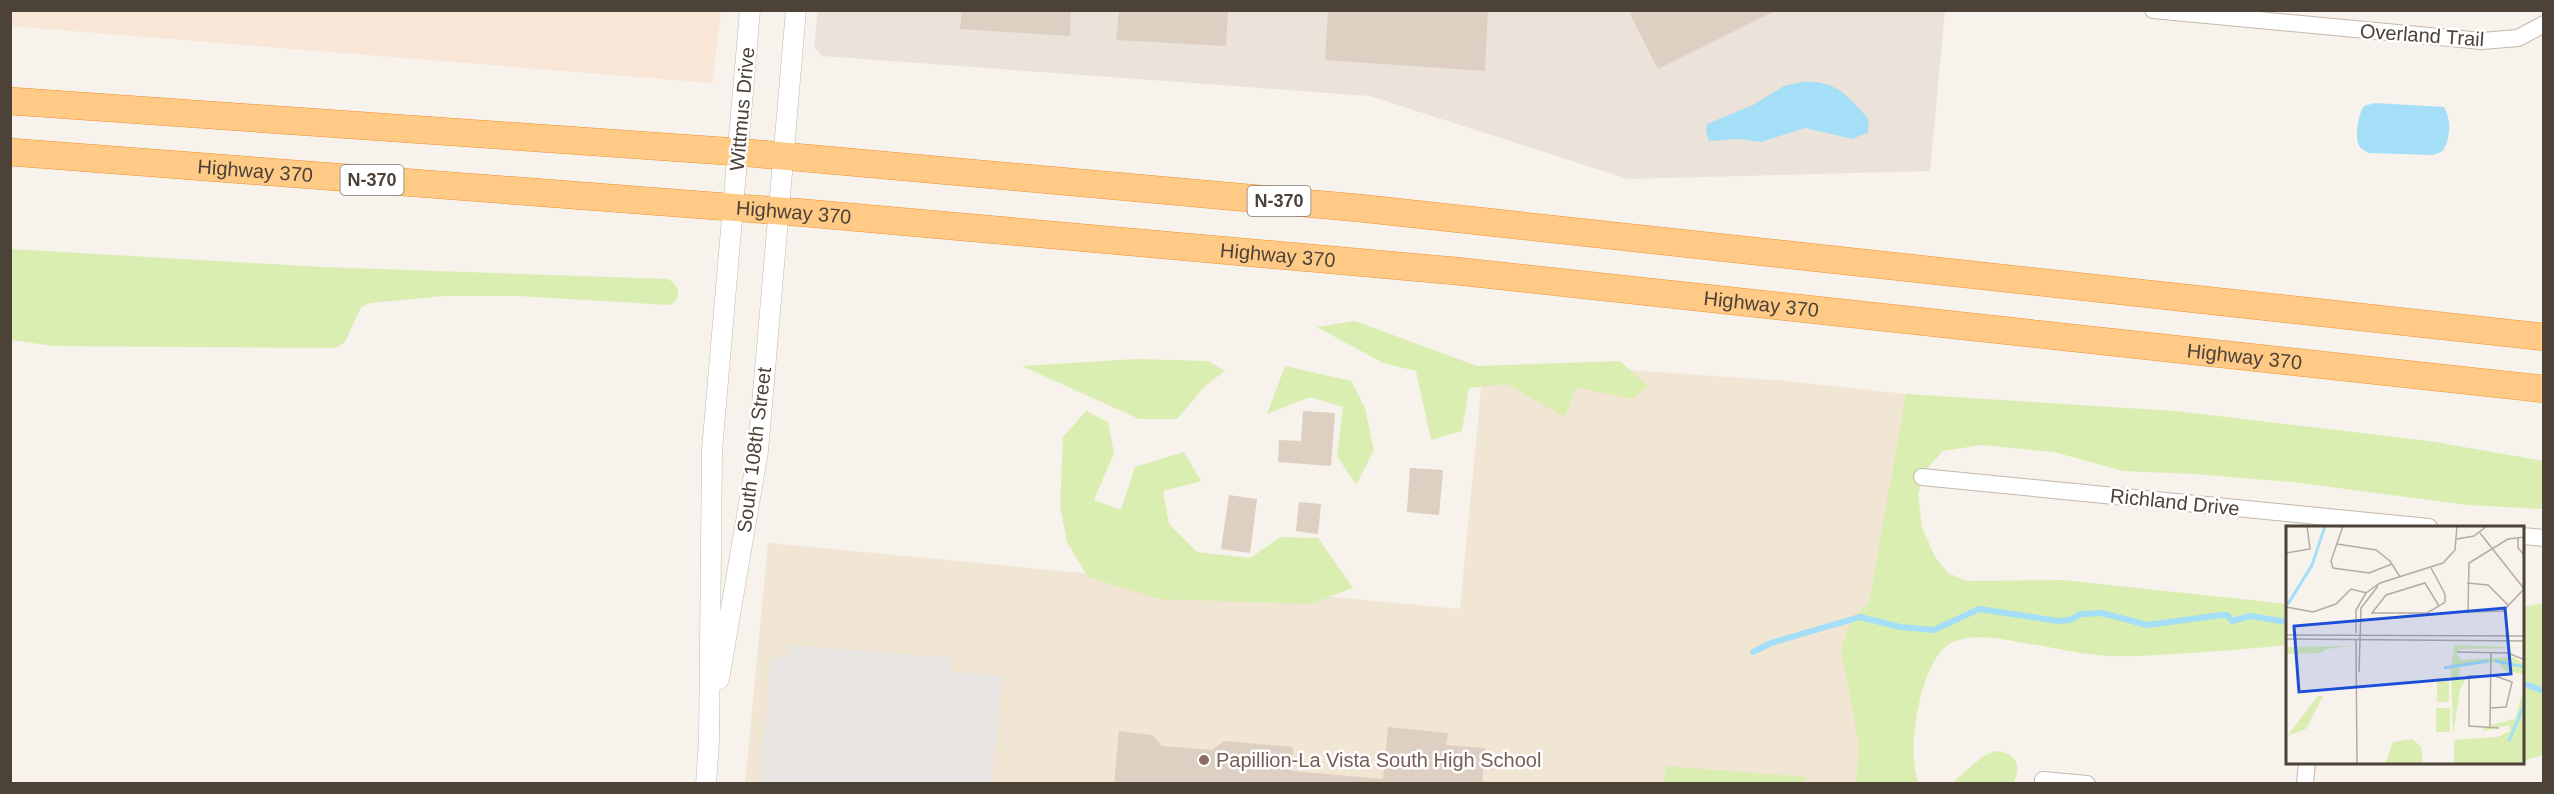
<svg xmlns="http://www.w3.org/2000/svg" width="2554" height="794" font-family="Helvetica,sans-serif">
<rect width="100%" height="100%" fill="#f7f2eb"/>
<!-- residential -->
<path fill="#ebe3d9" d="M818 10 1945 11 1930 171 1628 179 1370 96 822 56 814 47Z"/>
<!-- commercial -->
<path fill="#f9e6d6" d="M10 11 11 10 721 11 712 83 11 26Z"/>
<!-- education -->
<path fill="#f1e5d4" d="M1483 368 1613 369 1786 381 1906 394 1872 783 745 784 768 543 1460 609Z"/>
<!-- green -->
<path fill="#daeeb1" d="M10 249 322 267 668 279C679 285 683 298 670 305L518 296H444L370 303 361 307 345 342 335 348 54 346 11 340Z
M1355 321 1477 366 1620 361 1648 386 1632 399 1576 387 1565 417 1507 384 1469 388 1462 431 1431 440 1416 371 1383 363 1317 327Z
M1136 359 1208 361 1225 371 1205 386 1177 419H1139L1022 366Z
M1285 366 1351 381 1365 408 1374 450 1356 485 1337 456 1343 407 1310 397 1267 414Z
M1906 394 2175 411 2429 441 2543 461V509L2468 505 2292 482 2194 474 2123 471 2054 452 1981 445 1943 451 1926 469 1918 494 1922 527 1935 557 1948 573 1967 581 2063 580 2287 604V645C2249 649 2212 652 2174 654 2148 655 2123 658 2097 655 2074 653 2052 647 2030 644 2006 640 1977 632 1953 642 1920 656 1905 753 1919 784L1856 783 1859 744 1841 650 1847 630 1859 612 1869 603Z
M1086 411 1108 422 1114 453 1094 500 1121 510 1135 467 1184 452 1201 481 1163 491 1169 524 1197 552 1250 558 1281 537 1318 538 1353 588 1311 604 1160 599 1088 577 1067 542 1060 506 1063 437Z
M2543 603V755L2523 761V607Z
M1995 751C2017 753 2021 764 2014 783H1952L1982 757Z
M1666 766 1805 777 1804 783H1664Z"/>
<!-- parking -->
<path fill="#e8e5e3" d="M790 645 953 658 952 672 1002 676 992 783H760L771 657 785 658Z"/>
<!-- water -->
<path fill="#a4dff7" d="M1802 82C1835 80 1846 94 1866 116L1869 121 1868 132 1853 139 1805 128 1761 142 1738 139 1709 141 1706 131 1707 124 1753 105 1784 86Z
M2375 103 2444 107C2452 120 2450 139 2443 151L2433 155 2369 153C2367 152 2362 149 2360 147 2354 139 2358 114 2364 106Z"/>
<g fill="none" stroke-linecap="round" stroke-linejoin="round">
<!-- stream -->
<path stroke="#a4dff7" stroke-width="6" d="M1753 652 1771 643 1860 617 1900 627 1934 630 1979 609 2058 621 2070 620 2081 614 2102 613 2147 625 2222 615H2227L2232 621 2250 616 2287 622
M2522 683 2544 691"/>
</g>
<!-- building -->
<path fill="#ddcfc2" d="M962 10H1071L1070 36 960 29Z
M1119 10H1228L1226 46 1116 40Z
M1328 10H1488L1485 71 1325 60Z
M1638 10H1777L1658 69 1630 14Z
M1303 411 1335 413 1331 466 1278 462 1279 440 1301 441Z
M1410 468 1443 470 1439 515 1407 512Z
M1229 495 1257 499 1250 553 1221 549Z
M1299 502 1321 504 1318 534 1296 531Z
M1388 727 1448 733 1446 745 1485 748 1482 784H1114L1119 731 1152 735 1162 746 1212 750 1224 741 1293 747 1291 771 1383 779Z"/>
<g fill="none" stroke-linecap="round" stroke-linejoin="round">
<defs>
<path id="minor" d="M2153 10 2482 41 2518 38 2544 24
M1922 477 2429 527
M2522 536 2544 538
M2043 784V780L2087 784
M2305 784 2307 762"/>
<path id="tertiary" d="M719 679 758 451 796 10
M706 784 709 741 712 450 750 10"/>
<g id="trunk">
<path d="M10 101 738 152 1359 208 2544 337"/>
<path id="s1" d="M10 152 806 213 1456 271 2544 389"/>
</g>
</defs>
<!-- minor casing -->
<use href="#minor" stroke="#c3b9ac" stroke-width="18"/>
<!-- tertiary casing -->
<use href="#tertiary" stroke="#c3b9ac" stroke-width="21"/>
<!-- trunk casing -->
<use href="#trunk" stroke="#ec9130" stroke-width="28"/>
<!-- minor -->
<use href="#minor" stroke="#fff" stroke-width="16"/>
<!-- tertiary -->
<use href="#tertiary" stroke="#fff" stroke-width="20"/>
<!-- trunk -->
<use href="#trunk" stroke="#ffca85" stroke-width="27"/>
</g>
<!-- markers -->
<circle fill="#8d6e63" stroke="#fff" stroke-width="2" cx="1204" cy="760" r="6"/>
<g text-anchor="middle" dominant-baseline="central" stroke-width="5" stroke-linejoin="round" paint-order="stroke">
<!-- shield labels -->
<g fill="#fff" stroke="#827b74" stroke-width="1.5">
<rect x="340.5" y="165" width="63" height="30" rx="4.5"/>
<rect x="1247.5" y="186" width="63" height="30" rx="4.5"/>
</g>
<g font-size="18" font-weight="bold" fill="#4c4238">
<text x="372" y="180">N-370</text>
<text x="1279" y="201">N-370</text>
</g>
<!-- street labels -->
<g font-size="20" fill="#4c4238" stroke="#fff">
<text transform="translate(2422 35) rotate(4)">Overland Trail</text>
<text transform="translate(742 109) rotate(-85)">Wittmus Drive</text>
<text stroke="none"><textPath href="#s1" startOffset="246">Highway 370</textPath></text>
<text stroke="none"><textPath href="#s1" startOffset="786">Highway 370</textPath></text>
<text stroke="none"><textPath href="#s1" startOffset="1272">Highway 370</textPath></text>
<text stroke="none"><textPath href="#s1" startOffset="1758">Highway 370</textPath></text>
<text stroke="none"><textPath href="#s1" startOffset="2244">Highway 370</textPath></text>
<text transform="translate(754 450) rotate(-83)">South 108th Street</text>
<text transform="translate(2175 502) rotate(6)">Richland Drive</text>
</g>
<!-- education labels -->
<g font-size="20" fill="#785e54" stroke="#fff" text-anchor="start">
<text x="1216" y="760">Papillion-La Vista South High School</text>
</g>
</g>
<!-- overview -->
<g transform="translate(2286 526)">
<rect width="238" height="238" fill="#f7f2eb"/>
<path d="M169 119 238 122 175 123 170 127 175 134 227 131 238 138V148L220 145 211 136 174 140 173 152 181 150 174 163 167 209 165 141ZM66 120 41 123 35 127 0 128V121ZM151 152H163V176H151ZM238 161V238H168V214L211 211 224 205 223 199 198 205 197 201 229 193ZM32 170H37L20 203 1 210ZM150 182H164V206H150ZM127 213 135 221 137 238H99L107 216Z" fill="#daeeb1"/>
<path fill="none" stroke="#a4dff7" stroke-width="3" d="M2 78 26 39 39 0M209 135 239 141M158 142 202 135M223 215 239 177"/>
<path fill="none" stroke="#b3aca3" stroke-width="1.5" d="M57 0 45 35 47 42 83 47 106 38M194 7 239 64M232 11V22L239 30M171 13 188 10 201 0M51 18 90 24 104 35 114 51M0 27 24 23 21 0M145 42 159 68V76L153 80M139 57 153 80 141 87H86L100 69ZM181 57 202 59 223 80M238 63 217 85 182 86 183 37 222 13 239 11M0 81 27 86 50 78 65 63 81 67M70 107V84L80 67 94 57 157 37 169 24 171 0M0 109 239 110M0 113 239 115M70 114 71 238M171 126 222 127 239 134M73 146 75 82 92 60M204 182 220 181 226 156 209 150H183V200L213 202M204 200 205 126"/>
<path fill="#1d4ed8" fill-opacity="0.15" stroke="#1d4ed8" stroke-width="3" d="M219 82 225 148 13 166 8 100Z"/>
<rect width="238" height="238" fill="none" stroke="#4c4238" stroke-width="3"/>
</g>
<!-- border -->
<rect width="2554" height="794" fill="none" stroke="#4c4238" stroke-width="24"/>
</svg>
